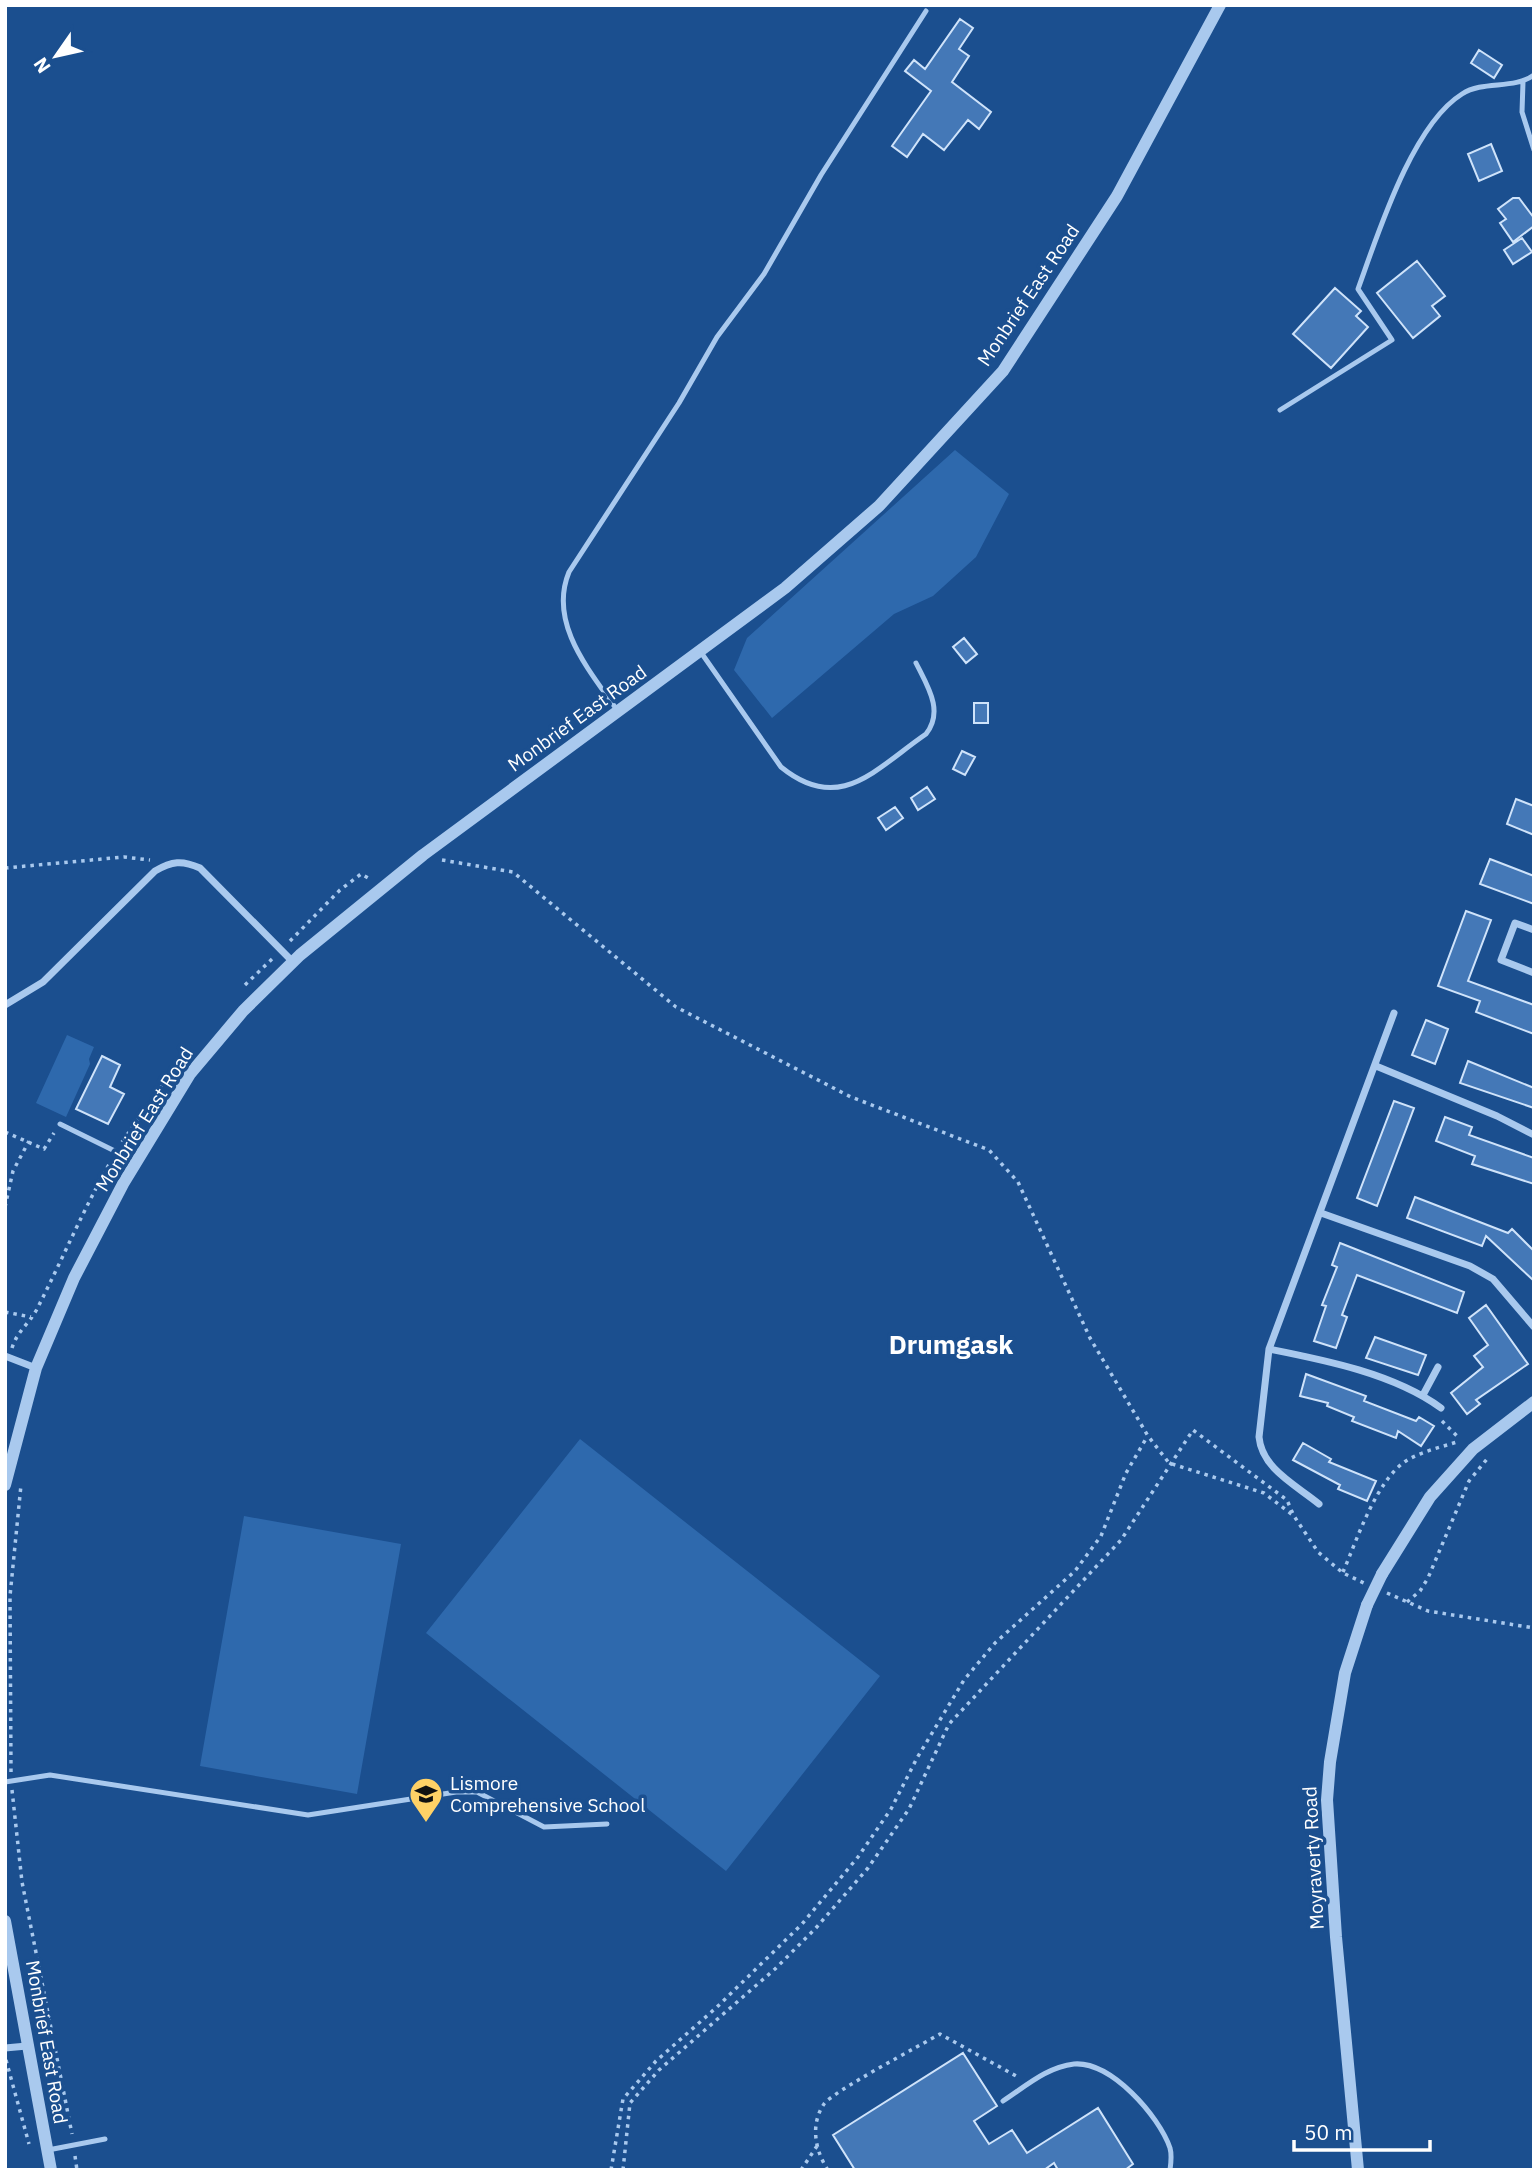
<svg xmlns="http://www.w3.org/2000/svg" width="1539" height="2175" font-family="'IBM Plex Sans',sans-serif">
<rect width="100%" height="100%" fill="#1b4f8f"/>
<!-- green -->
<path fill="#2e69ad" d="M955 450 1009 494 976 557 933 596 894 614 772 718 734 670 747 638Z
M67 1035 94 1047 89 1059 90 1064 66 1117 36 1103Z
M580 1439 880 1676 726 1871 426 1633Z
M244 1516 401 1544 357 1794 200 1766Z"/>
<!-- building -->
<path fill="#4478b7" stroke="#cfe3fa" stroke-width="2" d="M960 19 973 28 959 49 969 56 952 82 991 112 979 129 968 120 944 150 923 134 907 157 892 146 931 91 905 71 914 60 925 69Z
M1479 50 1502 65 1494 78 1471 63Z
M1491 144 1502 171 1479 181 1468 154Z
M1513 198H1519L1534 218V226L1513 242 1500 223 1506 219 1498 209Z
M1522 238 1532 252 1513 264 1504 250Z
M1417 261 1445 296 1432 306 1440 316 1413 338 1377 293Z
M1335 288 1361 311 1356 316 1368 327 1331 368 1293 334Z
M964 638 977 654 966 663 953 647Z
M974 703H988V723H974Z
M962 751 975 757 965 775 953 769Z
M927 787 935 799 918 810 911 798Z
M1516 799 1534 806V835L1507 824Z
M895 807 903 818 886 830 878 818Z
M1490 859 1534 876V904L1480 884Z
M1466 911 1491 920 1468 981 1534 1005V1034L1476 1012 1480 1001 1438 986Z
M1426 1020 1448 1029 1435 1064 1412 1055Z
M102 1056 120 1065 110 1087 124 1094 108 1124 76 1109Z
M1468 1061 1534 1088V1108L1460 1083Z
M1394 1101 1414 1108 1377 1206 1357 1198Z
M1445 1117 1472 1127 1469 1135 1534 1158V1184L1472 1164 1475 1156 1436 1141Z
M1415 1197 1508 1233 1512 1229 1534 1251V1281L1486 1236 1482 1246 1407 1218Z
M1340 1243 1464 1292 1457 1313 1357 1275 1342 1315 1347 1317 1336 1348 1314 1341 1326 1306 1322 1305 1337 1267 1332 1265Z
M1486 1305 1528 1364 1476 1400 1480 1404 1467 1414 1451 1393 1483 1367 1474 1356 1488 1345 1469 1318Z
M1375 1337 1426 1355 1418 1375 1366 1358Z
M1306 1374 1366 1396 1364 1401 1416 1421 1419 1417 1434 1426 1421 1446 1398 1431 1396 1438 1352 1421 1354 1417 1327 1406 1328 1403 1300 1396Z
M1303 1443 1331 1459 1329 1462 1376 1481 1367 1501 1338 1489 1340 1485 1293 1460Z
M963 2053 997 2106 974 2121 989 2144 1012 2130 1027 2153 1098 2108 1133 2164 1125 2170H1058L1054 2163 1044 2170H855L833 2135Z"/>
<g fill="none" stroke-linecap="round" stroke-linejoin="round">
<!-- path -->
<path stroke="#a9c9ee" stroke-width="3.5" stroke-dasharray="3.5 5" stroke-linecap="butt" d="M442 860 513 872 676 1007 851 1097 989 1150 1018 1182 1090 1338 1148 1436 1169 1463 1264 1493 1294 1516 1318 1552 1343 1573 1364 1583
M5 868 124 857 150 860
M290 941 340 890 361 874 370 879
M245 985 272 959
M5 1132 44 1149 54 1133
M122 1142 176 1065
M5 1207 13 1171 29 1141
M5 1312 31 1317
M12 1348C17 1331 31 1322 38 1307 63 1258 84 1208 111 1161
M5 1390V1407
M1442 1421 1460 1439
M1343 1572C1357 1540 1377 1477 1409 1459 1424 1451 1441 1447 1457 1442
M1387 1593 1428 1611 1534 1628
M1407 1602 1420 1591 1428 1578 1469 1481 1487 1459
M11 1772 10 1596 21 1485
M12 1790 22 1882 72 2134
M6 2060 29 2144
M75 2156 77 2170
M611 2170 623 2099 656 2061 717 2007 802 1924 858 1857 891 1809 917 1758 964 1680 995 1643 1075 1571 1101 1536 1126 1473 1147 1437
M623 2170 630 2103 659 2070 775 1969 815 1929 868 1868 909 1809 949 1724 1121 1540 1193 1430 1287 1500 1293 1514
M801 2170 817 2146
M828 2170C815 2151 810 2124 824 2104 832 2092 921 2045 940 2034L1018 2077"/>
<!-- service -->
<path stroke="#a9c9ee" stroke-width="5" d="M1523 82 1522 112 1534 150
M1280 410 1392 340 1358 289C1378 234 1412 125 1462 94 1484 80 1513 90 1534 75
M700 651 781 767C840 815 875 769 926 734 944 711 928 687 916 663
M617 710C589 670 548 623 569 572L679 403 717 337 764 274 821 175 926 11
M60 1124 135 1161
M5 1782 50 1775 308 1815 456 1792H477L544 1827 607 1824
M1003 2101C1026 2086 1047 2067 1074 2064 1111 2061 1159 2116 1170 2148 1172 2155 1171 2163 1170 2170
M48 2150 105 2139"/>
<!-- minor -->
<path stroke="#a9c9ee" stroke-width="7" d="M1534 930 1515 923 1501 960 1534 973
M5 1005 43 982 155 871C172 861 182 860 200 868L293 962
M1376 1066 1497 1116 1534 1135
M1321 1213 1470 1266 1493 1279 1534 1327
M1269 1349C1325 1360 1395 1374 1441 1408
M5 1356 36 1368
M1423 1395 1438 1367
M1319 1504C1296 1485 1262 1469 1259 1437L1269 1349 1394 1013
M5 2048 27 2046"/>
<!-- tertiary -->
<path stroke="#a9c9ee" stroke-width="12" d="M5 1485 36 1368 74 1278 123 1184 190 1074 243 1011 300 955 423 855 785 588 879 506 1003 371 1117 196 1220 5
M1382 1574 1430 1497 1473 1449 1534 1402
M5 1921 51 2170
M1358 2170 1336 1937 1327 1800 1330 1762 1345 1673 1367 1605"/>
<!-- tertiary-bridge -->
<path stroke="#a9c9ee" stroke-width="12" d="M1367 1605 1382 1574"/>
</g>
<!-- icons -->
<defs>
<symbol id="school-pin" viewBox="-11 -11 22 30"><path d="M0 17L-7.5 6A9.5 9.5 0 1 1 7.5 6Z" fill="#ffd166" stroke="#1b4f8f"/><path d="M0-5L7-2L0 1L-7-2ZM-4 1L0 2.5L4 1V4Q0 6-4 4Z" fill="#111"/></symbol>
</defs>
<g fill-rule="evenodd">
<use href="#school-pin" x="407" y="1775" width="38" height="52"/>
</g>
<g text-anchor="middle" dominant-baseline="central" stroke-width="7" stroke-linejoin="round" paint-order="stroke">
<!-- street labels -->
<g font-size="19" fill="#fff" stroke="#1b4f8f">
<text transform="translate(1028 295) rotate(-56)">Monbrief East Road</text>
<text transform="translate(577 718) rotate(-36)">Monbrief East Road</text>
<text transform="translate(144 1119) rotate(-58)">Monbrief East Road</text>
<text transform="translate(1313 1858) rotate(-93)">Moyraverty Road</text>
<text transform="translate(47 2042) rotate(80)">Monbrief East Road</text>
</g>
<!-- poi labels -->
<g font-size="19" fill="#fff" stroke="#1b4f8f" text-anchor="start">
<text x="450" y="1783">Lismore<tspan x="450" dy="22">Comprehensive School</tspan></text>
</g>
<!-- district labels -->
<g font-size="26" font-weight="bold" fill="#fff" stroke="#1b4f8f">
<text x="951" y="1344">Drumgask</text>
</g>
</g>
<!-- border -->
<rect width="1539" height="2175" fill="none" stroke="#ffffff" stroke-width="14"/>
<!-- north arrow -->
<g transform="translate(56 56) rotate(236)" stroke="#1b4f8f" stroke-width="5" paint-order="stroke">
<path d="M0-5L12 26L0 18L-12 26Z" fill="#ffffff"/>
<text y="-10" font-size="19" font-weight="bold" text-anchor="middle" fill="#ffffff">N</text>
</g>
<!-- scale -->
<path d="M1294 2140v10h136v-10" fill="none" stroke="#ffffff" stroke-width="3.5"/>
<text x="1304" y="2140" font-size="21" fill="#ffffff" stroke="#1b4f8f" stroke-width="5" paint-order="stroke">50 m</text>
</svg>
